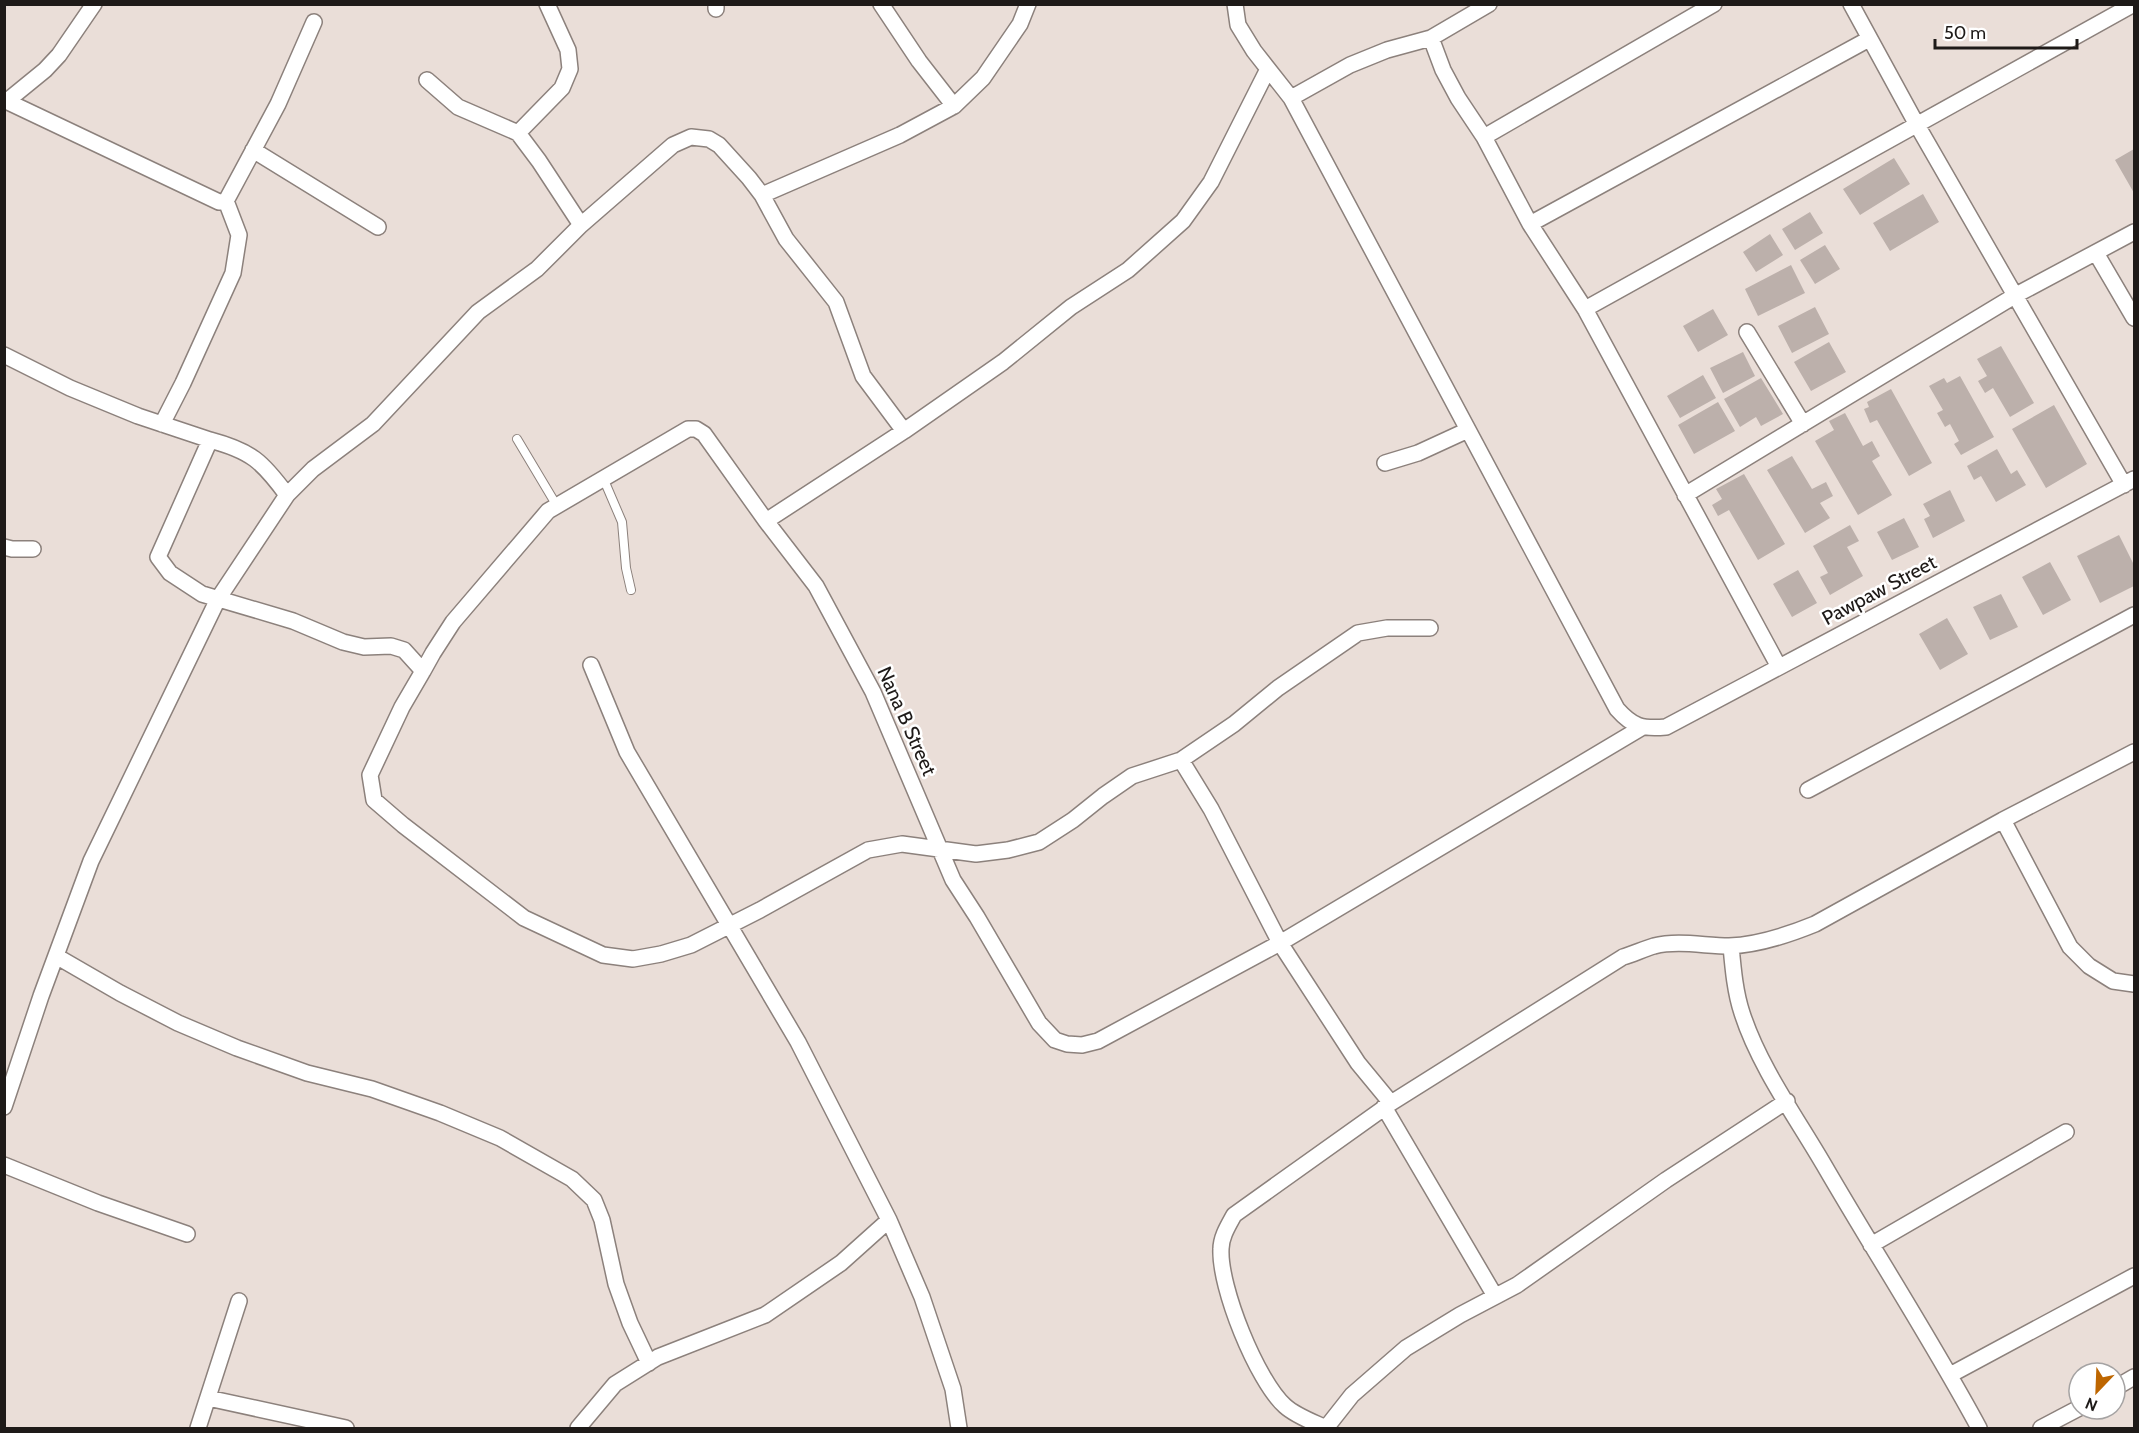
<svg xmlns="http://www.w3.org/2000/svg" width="2139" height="1433" font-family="Cabin,sans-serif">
<rect width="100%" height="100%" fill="#eaded8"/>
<!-- building -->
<path fill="#bcb0ab" d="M2134 149V193L2115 160Z
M1894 158 1910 184 1860 215 1843 189Z
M1923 194 1939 222 1890 251 1873 223Z
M1810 212 1823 233 1795 250 1782 229Z
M1770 234 1783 255 1756 272 1743 252Z
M1825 245 1840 269 1815 284 1800 260Z
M1791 265 1805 293 1758 316 1745 289Z
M1815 307 1829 334 1792 353 1778 326Z
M1713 309 1728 335 1698 352 1683 326Z
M1829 342 1846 372 1811 391 1794 362Z
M2001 346 2034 403 2010 417 1993 388 1985 393 1978 381 1987 376 1977 359Z
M1743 352 1755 376 1723 393 1710 368Z
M1703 375 1716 398 1680 418 1667 396Z
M1960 376 1994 437 1961 455 1954 444 1959 441 1950 424 1945 427 1937 413 1943 410 1929 386 1944 378 1947 383Z
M1761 378 1783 414 1761 426 1756 417 1740 427 1724 399Z
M1891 389 1932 463 1909 476 1877 420 1870 423 1864 409 1869 407 1867 402Z
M1718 402 1735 431 1694 454 1678 425Z
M2054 405 2087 464 2046 488 2012 429Z
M1845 413 1863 446 1872 441 1880 456 1872 461 1892 495 1858 515 1815 441 1834 430 1829 421Z
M1997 449 2011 474 2017 470 2026 485 1996 502 1981 476 1974 480 1967 466Z
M1792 456 1812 489 1826 482 1833 496 1820 503 1830 518 1805 533 1767 470Z
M1744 474 1785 544 1758 560 1729 510 1718 516 1712 505 1722 499 1716 489Z
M1950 490 1965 521 1933 538 1924 519 1930 516 1923 504Z
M1904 518 1919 547 1892 560 1877 532Z
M1850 525 1859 541 1847 547 1863 576 1830 595 1820 577 1828 573 1813 546Z
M2119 535 2134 565V586L2100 603 2077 556Z
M2050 562 2071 600 2043 615 2022 577Z
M1798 570 1817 603 1792 617 1773 584Z
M2001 594 2018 627 1990 640 1973 607Z
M1947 618 1968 654 1940 670 1919 634Z"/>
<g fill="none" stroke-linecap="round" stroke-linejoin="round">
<defs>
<path id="service" d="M517 439 557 506
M604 480 622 522 626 568 631 590"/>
<path id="minor" d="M881 4 919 61 954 106
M1235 4 1238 25 1254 51 1291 98 1617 709C1633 727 1642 729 1666 727L2134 479
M1851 4 1917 125 2124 485
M716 9V4
M1431 38 1443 70 1458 98 1484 137 1530 224 1585 309 1779 667
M427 80 458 107 518 133 539 161 581 225
M1291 98 1350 65 1387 50 1431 38 1489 4
M4 100 219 202 226 201 278 104 314 22
M7 101 45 70 59 55 94 4
M518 133 562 88 570 69 568 50 547 4
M1484 137 1714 4
M253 150 378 227
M762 195 900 135 954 106 983 78 1020 24 1028 4
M1530 224 1869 39
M2096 253 2134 318
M1585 309 2134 4
M1747 332 1803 424
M4 355 70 388 138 416 210 440 158 557 170 573 202 594 293 621 343 642 364 647 391 646 404 650 423 671 402 707 370 775 374 800 403 825 524 918 603 955 633 959 661 954 691 945 760 910 868 850 902 844 976 854 1008 850 1039 842 1073 820 1103 796 1132 776 1181 760 1234 724 1278 688 1358 633 1387 628H1430
M162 424 183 383 233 273 239 235 226 201
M210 440C251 451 262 461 287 495
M1385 463 1418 453 1468 430
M1685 495 2016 295 2134 232
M766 521 904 431 1003 362 1071 307 1128 270 1183 221 1211 182 1268 69
M4 547 12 549H33
M591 665 627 752 798 1042 889 1220 922 1297 953 1389 959 1428
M423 671 433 653 453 622 548 511 688 429H696L704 434 766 521 816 586 873 692 953 880 977 917 1039 1023 1055 1040 1067 1044 1082 1045 1098 1041 1280 943 1641 728
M1181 760 1211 809 1280 943 1358 1063 1391 1103
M1808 790 2134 615
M2003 820 2070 947 2089 966 2113 981 2134 984
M1731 946C1733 968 1735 992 1742 1013 1759 1066 1796 1117 1824 1165 1875 1253 1931 1339 1979 1428
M56 956 120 993 178 1023 237 1048 307 1073 372 1089 440 1113 500 1138 572 1179 594 1200 602 1220 616 1284 630 1323 649 1363
M4 1107 41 996 91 861 218 599 287 495 313 469 373 424 478 312 537 269 581 225 673 145 691 137 709 139 719 145 749 178 762 195 786 239 836 302 863 376 904 431
M1384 1107 1495 1296
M4 1165 98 1203 187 1234
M1871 1245 2066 1132
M1950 1375 2134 1276
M2115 1388 2134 1377
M208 1398 346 1428
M198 1428 239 1301
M578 1428 615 1384 658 1357 765 1315 841 1263 889 1220
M1326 1428C1313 1422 1296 1416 1285 1406 1257 1381 1219 1287 1221 1249 1221 1237 1228 1226 1234 1215L1391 1103 1623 957C1633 954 1644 949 1654 946 1678 940 1705 946 1729 946 1759 945 1788 935 1815 924L2003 820 2134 752
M1326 1428 1352 1395 1406 1348 1460 1315 1517 1285 1666 1180 1787 1101
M2041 1428 2079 1408"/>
</defs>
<!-- service casing -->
<use href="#service" stroke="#8c817c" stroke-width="10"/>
<!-- minor casing -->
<use href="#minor" stroke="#8c817c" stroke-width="18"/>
<!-- service -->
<use href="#service" stroke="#fff" stroke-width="8"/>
<!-- minor -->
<use href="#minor" stroke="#fff" stroke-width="15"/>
</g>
<g text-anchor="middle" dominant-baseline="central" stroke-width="5" stroke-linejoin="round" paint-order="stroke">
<!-- street labels -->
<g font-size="20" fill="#1e1a18" stroke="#fff">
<text transform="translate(1879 590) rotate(-28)">Pawpaw Street</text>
<text transform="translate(907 721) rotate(66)">Nana B Street</text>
</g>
</g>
<!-- border -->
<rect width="2139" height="1433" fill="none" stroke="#1e1a18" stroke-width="12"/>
<!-- north arrow -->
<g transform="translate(2097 1391) rotate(203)"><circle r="28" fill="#ffffff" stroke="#a5a3a3" stroke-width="1.5"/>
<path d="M0-4.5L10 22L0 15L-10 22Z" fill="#be6600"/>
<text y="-9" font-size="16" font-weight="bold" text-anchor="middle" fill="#1e1a18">N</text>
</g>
<!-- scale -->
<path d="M1935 39v9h142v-9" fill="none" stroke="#1e1a18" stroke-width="3"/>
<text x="1944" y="39" font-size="18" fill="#1e1a18" stroke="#ffffff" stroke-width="4.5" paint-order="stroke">50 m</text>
</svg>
